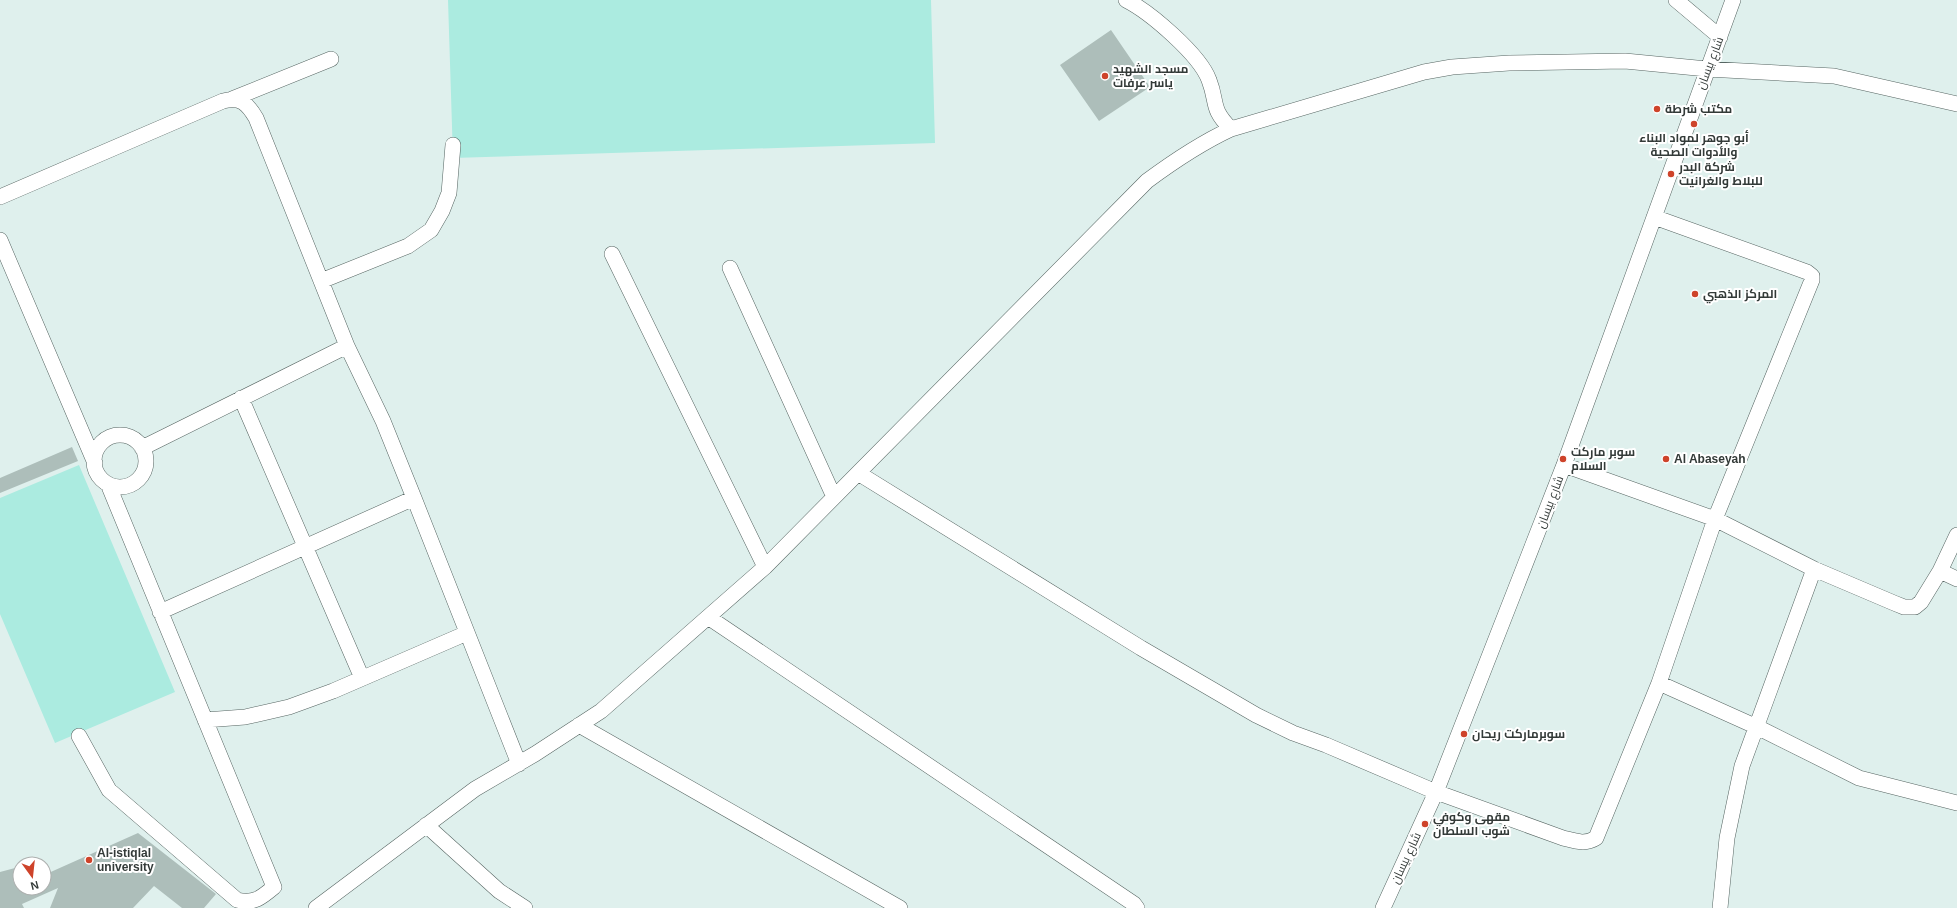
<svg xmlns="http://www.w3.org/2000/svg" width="1957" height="908" font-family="Helvetica,Cairo,sans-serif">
<rect width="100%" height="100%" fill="#dff0ed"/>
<!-- green -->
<path fill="#abebe0" d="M448 0H931L935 143 453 158Z
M79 465 175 692 55 743 0 614V498Z"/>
<!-- building -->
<path fill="#adbeba" d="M1111 30 1150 87 1099 121 1060 65Z
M72 447 78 461 0 493V478Z
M138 833 216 894 204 908H182L154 886 133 908H50L58 888 22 904 24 908H0V872L15 868 18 888H44V875Z"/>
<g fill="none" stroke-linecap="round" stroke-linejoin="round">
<defs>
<path id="minor" d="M1676 0 1720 37
M232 99 331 59
M1231 129 1424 72 1452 67 1509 63 1625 61 1707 69 1834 76 1957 104
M0 197 223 101C241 97 247 103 256 118L347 346 383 421 414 498 160 612
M1654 217 1807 272 1812 276V280L1715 519 1659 683 1757 727 1859 778 1957 803
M0 240 95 463
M612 254 765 567
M730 268 834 497
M321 281 408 246 431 230 442 211 449 193 453 145
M241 398 362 678
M94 461a26 26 0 1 1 52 0a26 26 0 1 1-52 0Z
M142 448 347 346
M1564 465 1715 519 1814 569
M858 473 1141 648 1256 715 1293 733 1326 745 1436 792 1563 838C1575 841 1585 845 1596 838L1659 683
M414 498 519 764
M1940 571 1957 579
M708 617 1134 904 1137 908
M205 720 245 717 289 707 333 691 467 633
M579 725 900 908
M79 736 109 790 237 900C254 904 261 898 274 887L108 484
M426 825 499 891 525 908
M316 908 475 789 535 754 601 711 765 567 1147 181C1174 161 1201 143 1231 129 1210 108 1218 103 1209 80 1200 55 1150 12 1126 0
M1383 908 1436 792 1564 465 1733 0
M1720 908 1727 838 1742 766 1814 569 1894 603 1904 607H1915L1921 602 1940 571 1957 535"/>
</defs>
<!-- minor casing -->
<use href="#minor" stroke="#566562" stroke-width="16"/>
<!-- minor -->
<use href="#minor" stroke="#fff" stroke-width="15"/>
</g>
<!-- markers -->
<g fill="#ce432a" stroke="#fff" stroke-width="1.5">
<circle cx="1105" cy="76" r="4"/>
<circle cx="1657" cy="109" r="4"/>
<circle cx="1694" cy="124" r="4"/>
<circle cx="1671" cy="174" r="4"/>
<circle cx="1695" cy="294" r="4"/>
<circle cx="1563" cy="459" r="4"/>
<circle cx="1666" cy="459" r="4"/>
<circle cx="1464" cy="734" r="4"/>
<circle cx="1425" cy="824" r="4"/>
<circle cx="89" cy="860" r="4"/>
</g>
<g text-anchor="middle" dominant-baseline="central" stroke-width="4" stroke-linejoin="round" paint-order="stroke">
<!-- street labels -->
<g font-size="12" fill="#333a38" stroke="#fff">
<text transform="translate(1710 63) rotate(-69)">شارع بيسان</text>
<text transform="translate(1550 502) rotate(-69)">شارع بيسان</text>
<text transform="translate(1406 858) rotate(-65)">شارع بيسان</text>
</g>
<!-- poi labels -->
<g font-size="12" font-weight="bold" fill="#333a38" stroke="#fff" text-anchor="start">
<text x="1113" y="69">مسجد الشهيد<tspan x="1113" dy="14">ياسر عرفات</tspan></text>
<text x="1665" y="109">مكتب شرطة</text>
<text x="1694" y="138" text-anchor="middle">أبو جوهر لمواد البناء<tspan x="1694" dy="14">والأدوات الصحية</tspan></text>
<text x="1679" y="167">شركة البدر<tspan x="1679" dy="14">للبلاط والغرانيت</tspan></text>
<text x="1703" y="294">المركز الذهبي</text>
<text x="1571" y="452">سوبر ماركت<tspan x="1571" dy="14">السلام</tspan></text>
<text x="1674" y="459">Al Abaseyah</text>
<text x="1472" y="734">سوبرماركت ريحان</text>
<text x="1433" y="817">مقهى وكوفي<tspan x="1433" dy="14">شوب السلطان</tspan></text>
<text x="97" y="853">Al-istiqlal<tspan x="97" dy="14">university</tspan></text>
</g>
</g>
<!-- north arrow -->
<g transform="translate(32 876) rotate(165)"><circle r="19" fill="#ffffff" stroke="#adb0af"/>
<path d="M0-3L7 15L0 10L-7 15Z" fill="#ce432a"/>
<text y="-6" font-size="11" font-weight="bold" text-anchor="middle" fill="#333a38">N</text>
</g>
</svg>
